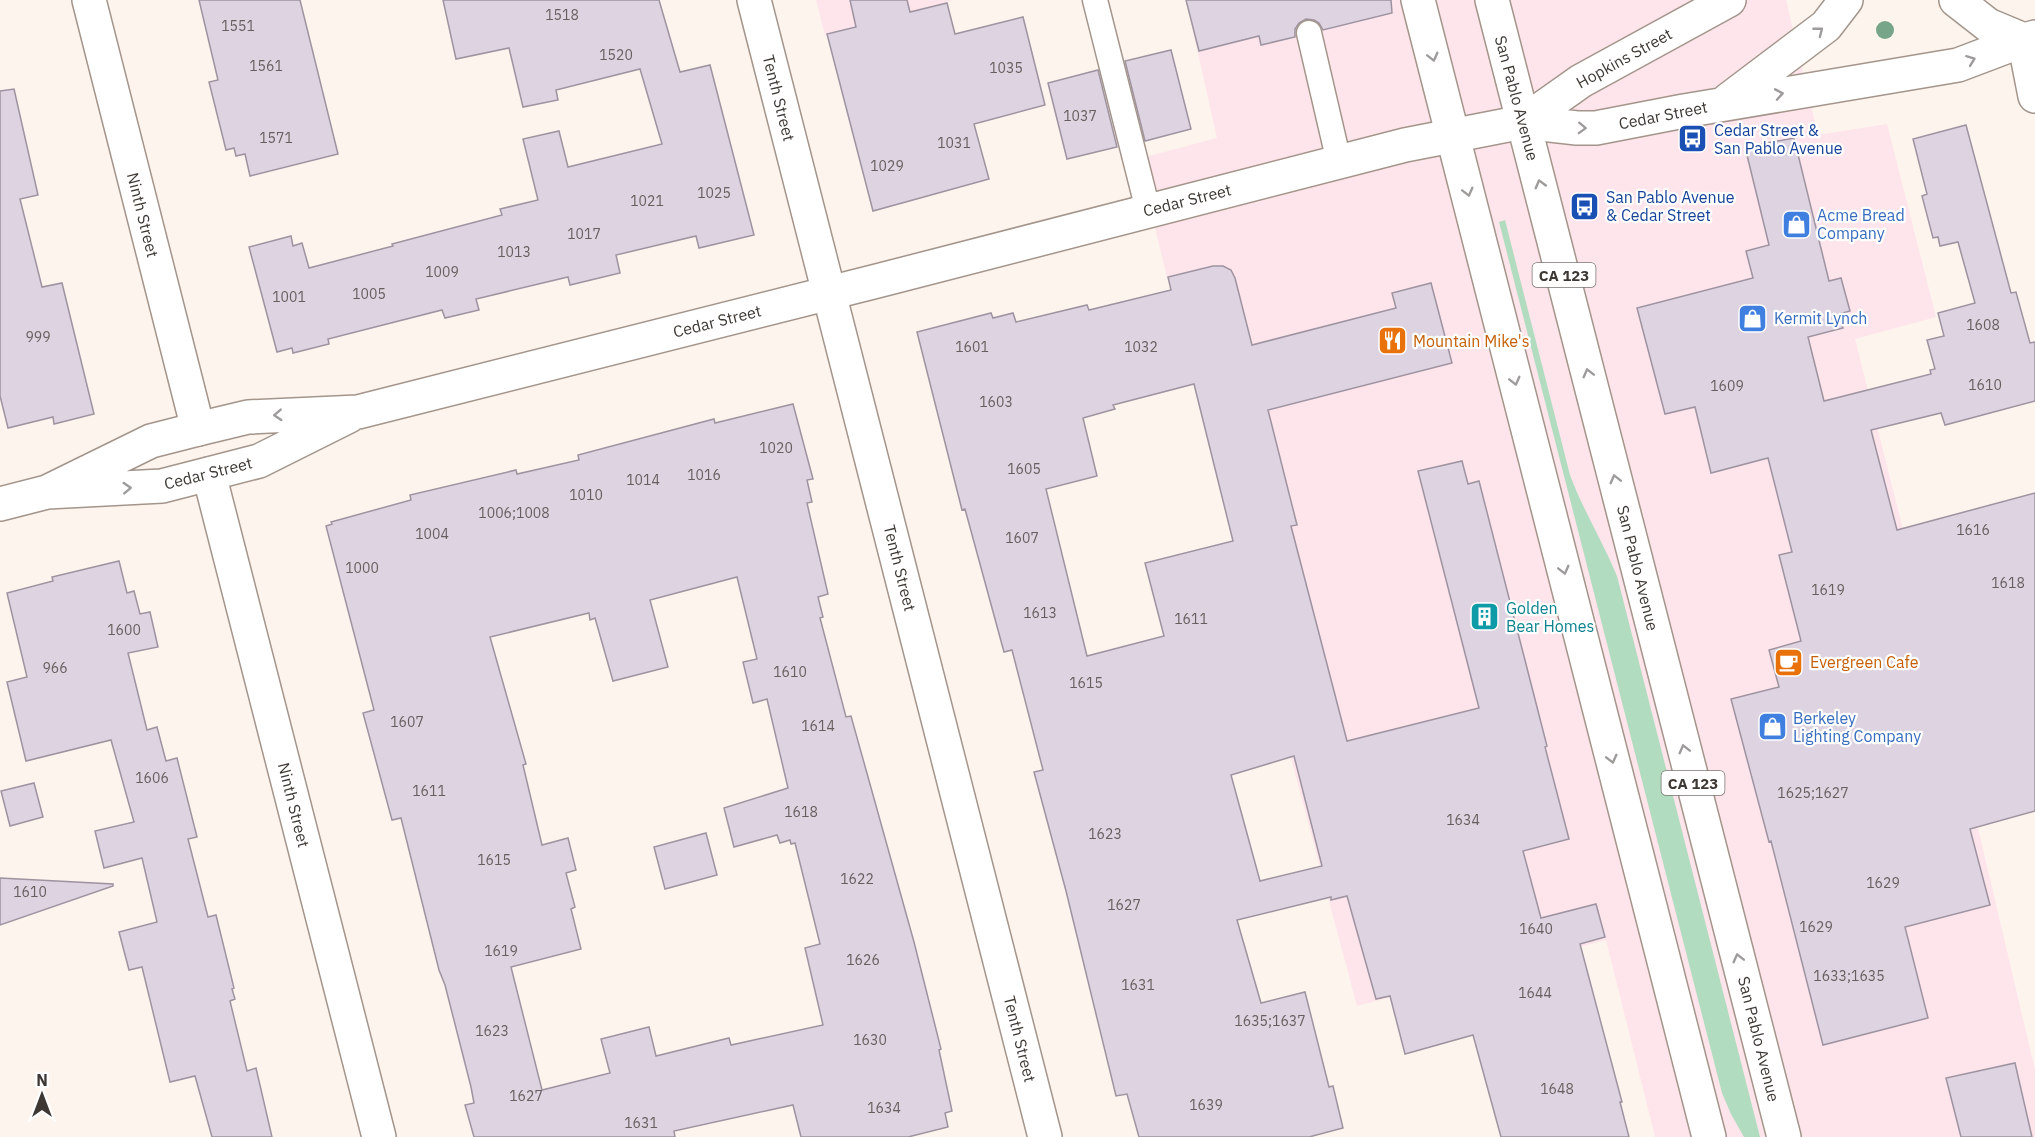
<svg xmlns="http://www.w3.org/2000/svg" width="2035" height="1137" font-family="'IBM Plex Sans',sans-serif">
<rect width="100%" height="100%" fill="#fdf4ed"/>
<!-- commercial -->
<path fill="#fee4eb" d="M816 0H954L825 35Z
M1186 0H1786L1818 135 1887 124 1936 317 1855 339 1974 811 2035 1070V1137H1655L1606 940 1357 1006 1219 488 1138 159 1217 138Z"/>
<!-- green -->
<path fill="#b1dcbf" d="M1505 220 1570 475C1583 510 1603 542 1617 576L1760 1137H1744L1731 1114 1722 1093 1499 222Z"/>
<!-- building -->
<path fill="#ded3e0" stroke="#9e93a0" stroke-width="1.5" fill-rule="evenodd" d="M199 0H300L338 154 250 176 245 154 236 156 234 148 226 150 209 82 218 80Z
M443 0H659L680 72 710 65 754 235 699 248 696 236 616 255 620 273 570 285 568 277 476 299 479 310 445 318 442 310 328 339 329 344 293 353 292 348 277 352 249 247 291 236 293 246 302 243 309 268 393 246 392 244 502 215 500 209 538 200 523 139 559 131 568 167 662 144 640 69 556 90 558 100 523 107 509 48 456 59Z
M850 0H907L910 12 947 3 955 34 1023 17 1045 105 974 124 989 179 873 211 827 34 856 27Z
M1186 0H1391L1392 13 1323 30 1319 23 1314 20 1306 19 1299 23 1295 29V37L1261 45 1259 36 1199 51Z
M1171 50 1191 129 1145 141 1125 61Z
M1098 70 1117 147 1067 159 1048 83Z
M14 89 38 195 20 199 42 287 62 283 94 414 54 424 53 417 8 428 0 396V91Z
M1966 125 2011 293 2016 292 2030 343 2035 342V401L1945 425 1941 413 1871 430 1897 530 2035 493V811L1970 829 1990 905 1905 927 1928 1018 1823 1045 1771 841 1769 842 1731 699 1779 687 1769 650 1801 641 1779 555 1792 552 1768 458 1711 473 1695 407 1665 414 1637 308 1753 278 1746 251 1769 245 1745 147 1794 138 1829 281 1841 278 1850 311 1839 314 1843 328 1808 337 1824 401 1931 374 1930 370 1935 369 1927 340 1944 336 1938 313 1975 303 1958 242 1940 246 1938 237 1933 238 1922 196 1927 194 1913 139Z
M1213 266H1223L1231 270 1235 278 1252 345 1396 308 1392 293 1431 283 1452 363 1268 410 1297 525 1291 526 1347 741 1479 708 1418 471 1462 461 1468 484 1479 481 1547 746 1545 747 1569 839 1523 851 1541 918 1596 904 1605 937 1580 944 1622 1102H1620L1629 1137H1501L1473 1035 1405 1054 1390 996 1376 999 1347 896 1331 900V897L1237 920 1261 1003 1305 992 1329 1087 1333 1086 1343 1128 1309 1137H1139L1127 1094 1116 1096 1066 891 1034 772 1043 770 1012 650 1004 652 965 509 962 510 917 332 991 313 993 318 1013 313 1016 322 1087 305 1089 310 1171 290 1168 277ZM1194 384 1233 541 1145 563 1164 636 1087 656 1046 489 1097 476 1083 418 1115 409 1113 405ZM1294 756 1322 866 1260 881 1231 775Z
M793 404 813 479 807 480 812 502 807 503 828 594 818 597 823 617 820 618 846 717 851 716 914 942 941 1049 939 1050 952 1111 945 1113 948 1127 908 1137H801L793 1105 674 1131 675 1137H474L465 1105 474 1103 471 1087 445 985 439 970 401 818 392 820 363 713 374 710 326 526 332 524 331 522 411 500 410 495 516 470 517 474 579 460 578 455 714 419 715 423ZM737 577 757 659 743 662 753 703 767 699 788 788 724 808 734 847 777 835 780 843 790 840 791 844 795 843 820 944 805 948 823 1025 731 1045 729 1038 656 1056 649 1027 601 1039 610 1073 542 1090 511 967 581 949 571 909 575 907 566 873 576 870 568 838 542 845 523 765 526 764 490 637 589 613 590 620 595 618 613 681 668 667 650 600Z
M119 561 127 593 134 591 140 614 150 612 158 647 128 653 147 730 157 727 166 761 177 758 197 837 188 839 208 917 216 915 234 988 232 989 235 999 230 1001 247 1071 256 1068 272 1137H212L195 1076 170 1082 142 967 129 970 119 932 157 922 142 858 104 868 95 831 134 822 111 740 26 761 7 682 27 677 7 593 53 581 52 577Z
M34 783 43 817 10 826 1 791Z
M706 833 717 875 665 889 654 847Z
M0 878 113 884V886L0 925Z
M2015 1063 2032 1137H1961L1946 1078Z"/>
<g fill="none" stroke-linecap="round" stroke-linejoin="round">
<defs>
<path id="service" d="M1095 0 1148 210
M1309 33 1339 162"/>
<path id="minor" d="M89 0 198 429
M754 0 1045 1137
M2024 40 2035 96
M209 474 379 1137"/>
<path id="tertiary" d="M1956 0 1988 25 2024 40
M1728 100 1826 26 1846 0
M1523 122 1581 81 1729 0
M47 492 151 441 198 429 248 417 358 412 877 281 1405 145 1523 122 1577 128H1596L1684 111 1958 65 2024 40 2035 37
M0 504 47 492 162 486 259 461 349 416"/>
<path id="primary" d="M1418 0 1709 1137
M1492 0 1784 1137"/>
</defs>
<!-- service casing -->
<use href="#service" stroke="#a3958b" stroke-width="27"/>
<!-- minor casing -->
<use href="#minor" stroke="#a3958b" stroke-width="36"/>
<!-- tertiary casing -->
<use href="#tertiary" stroke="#a3958b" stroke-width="36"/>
<!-- primary casing -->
<use href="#primary" stroke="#a3958b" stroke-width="36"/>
<!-- service -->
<use href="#service" stroke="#fff" stroke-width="24"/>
<!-- minor -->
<use href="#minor" stroke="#fff" stroke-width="33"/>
<!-- tertiary -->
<use href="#tertiary" stroke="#fff" stroke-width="33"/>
<!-- primary -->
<use href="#primary" stroke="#fff" stroke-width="33"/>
</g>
<!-- trees -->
<circle fill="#77a58a" cx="1885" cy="30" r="9"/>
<!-- one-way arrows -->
<defs><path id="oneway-chevron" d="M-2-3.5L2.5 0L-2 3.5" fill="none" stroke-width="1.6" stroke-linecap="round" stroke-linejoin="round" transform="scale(1.5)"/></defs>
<g stroke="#9e9c9a">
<use href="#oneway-chevron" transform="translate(1819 31) rotate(-38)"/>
<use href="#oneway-chevron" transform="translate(1433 57) rotate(76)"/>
<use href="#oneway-chevron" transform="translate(1971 60) rotate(-21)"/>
<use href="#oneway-chevron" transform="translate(1779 94) rotate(-10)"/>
<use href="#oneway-chevron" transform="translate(1582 128) rotate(2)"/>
<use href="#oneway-chevron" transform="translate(1540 184) rotate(-105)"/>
<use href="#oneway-chevron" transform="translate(1468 192) rotate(76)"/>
<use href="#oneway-chevron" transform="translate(1588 373) rotate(-104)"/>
<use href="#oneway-chevron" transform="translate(1515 381) rotate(76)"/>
<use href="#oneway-chevron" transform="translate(278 415) rotate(177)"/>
<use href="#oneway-chevron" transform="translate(1615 479) rotate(-104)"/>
<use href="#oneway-chevron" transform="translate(127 488) rotate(-3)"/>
<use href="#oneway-chevron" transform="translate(1564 570) rotate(76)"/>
<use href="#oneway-chevron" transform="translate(1684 749) rotate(-104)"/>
<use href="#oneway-chevron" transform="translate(1612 759) rotate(76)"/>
<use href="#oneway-chevron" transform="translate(1738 958) rotate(-104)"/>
</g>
<!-- icons -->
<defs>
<symbol id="bus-square" viewBox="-11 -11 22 22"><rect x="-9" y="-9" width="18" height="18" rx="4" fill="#1a4fb4" stroke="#fff"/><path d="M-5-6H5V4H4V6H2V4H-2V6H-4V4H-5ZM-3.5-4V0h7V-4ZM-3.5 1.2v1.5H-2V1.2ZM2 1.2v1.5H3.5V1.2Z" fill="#fff"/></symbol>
<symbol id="shop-square" viewBox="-11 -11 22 22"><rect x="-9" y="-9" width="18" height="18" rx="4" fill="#3f7fe0" stroke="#fff"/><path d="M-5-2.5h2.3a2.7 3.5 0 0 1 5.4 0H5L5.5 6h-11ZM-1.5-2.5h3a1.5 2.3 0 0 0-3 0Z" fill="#fff"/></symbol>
<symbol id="restaurant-square" viewBox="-11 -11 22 22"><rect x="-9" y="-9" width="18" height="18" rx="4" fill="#e8710a" stroke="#fff"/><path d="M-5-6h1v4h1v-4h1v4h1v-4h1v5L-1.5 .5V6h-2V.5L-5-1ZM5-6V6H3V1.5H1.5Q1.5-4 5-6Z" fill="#fff"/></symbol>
<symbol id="building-square" viewBox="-11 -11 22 22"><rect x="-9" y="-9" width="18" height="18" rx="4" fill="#0f9aa8" stroke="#fff"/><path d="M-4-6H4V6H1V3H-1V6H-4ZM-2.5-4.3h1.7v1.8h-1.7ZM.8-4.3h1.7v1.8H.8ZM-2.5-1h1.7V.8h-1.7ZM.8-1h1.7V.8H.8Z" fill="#fff"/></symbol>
<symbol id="cafe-square" viewBox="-11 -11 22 22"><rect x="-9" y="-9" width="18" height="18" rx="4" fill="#e8710a" stroke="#fff"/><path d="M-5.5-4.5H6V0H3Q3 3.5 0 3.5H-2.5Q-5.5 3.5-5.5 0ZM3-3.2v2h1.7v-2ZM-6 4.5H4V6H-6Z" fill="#fff"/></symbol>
</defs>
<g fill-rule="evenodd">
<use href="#bus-square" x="1676" y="122" width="33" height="33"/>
<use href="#bus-square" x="1568" y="190" width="33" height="33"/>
<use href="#shop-square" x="1780" y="208" width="33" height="33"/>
<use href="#shop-square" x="1736" y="302" width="33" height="33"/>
<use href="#restaurant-square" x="1376" y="324" width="33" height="33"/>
<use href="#building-square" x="1468" y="600" width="33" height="33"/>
<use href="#cafe-square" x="1772" y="646" width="33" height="33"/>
<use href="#shop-square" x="1756" y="710" width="33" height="33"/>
</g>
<g text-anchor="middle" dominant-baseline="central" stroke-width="4.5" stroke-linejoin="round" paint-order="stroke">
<!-- number labels -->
<g font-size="14" fill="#665f5f">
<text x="562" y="15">1518</text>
<text x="238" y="26">1551</text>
<text x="616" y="55">1520</text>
<text x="266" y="66">1561</text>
<text x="1006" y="68">1035</text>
<text x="1080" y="116">1037</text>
<text x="276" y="138">1571</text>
<text x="954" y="143">1031</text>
<text x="887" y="166">1029</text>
<text x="714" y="193">1025</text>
<text x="647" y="201">1021</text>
<text x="584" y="234">1017</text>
<text x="514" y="252">1013</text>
<text x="442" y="272">1009</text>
<text x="369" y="294">1005</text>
<text x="289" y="297">1001</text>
<text x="1983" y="325">1608</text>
<text x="38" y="337">999</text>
<text x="972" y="347">1601</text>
<text x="1141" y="347">1032</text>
<text x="1985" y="385">1610</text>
<text x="1727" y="386">1609</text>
<text x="996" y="402">1603</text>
<text x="776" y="448">1020</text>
<text x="1024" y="469">1605</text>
<text x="704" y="475">1016</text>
<text x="643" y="480">1014</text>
<text x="586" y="495">1010</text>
<text x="514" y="513">1006;1008</text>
<text x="1973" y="530">1616</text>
<text x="432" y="534">1004</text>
<text x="1022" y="538">1607</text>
<text x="362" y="568">1000</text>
<text x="2008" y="583">1618</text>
<text x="1828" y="590">1619</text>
<text x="1040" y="613">1613</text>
<text x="1191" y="619">1611</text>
<text x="124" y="630">1600</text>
<text x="55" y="668">966</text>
<text x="790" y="672">1610</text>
<text x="1086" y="683">1615</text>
<text x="407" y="722">1607</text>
<text x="818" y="726">1614</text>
<text x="152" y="778">1606</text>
<text x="429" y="791">1611</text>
<text x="1813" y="793">1625;1627</text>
<text x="801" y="812">1618</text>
<text x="1463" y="820">1634</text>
<text x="1105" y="834">1623</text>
<text x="494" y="860">1615</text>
<text x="857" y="879">1622</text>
<text x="1883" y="883">1629</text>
<text x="30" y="892">1610</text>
<text x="1124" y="905">1627</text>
<text x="1816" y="927">1629</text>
<text x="1536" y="929">1640</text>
<text x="501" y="951">1619</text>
<text x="863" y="960">1626</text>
<text x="1849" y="976">1633;1635</text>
<text x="1138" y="985">1631</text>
<text x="1535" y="993">1644</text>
<text x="1270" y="1021">1635;1637</text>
<text x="492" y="1031">1623</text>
<text x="870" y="1040">1630</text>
<text x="1557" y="1089">1648</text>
<text x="526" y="1096">1627</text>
<text x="1206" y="1105">1639</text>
<text x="884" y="1108">1634</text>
<text x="641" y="1123">1631</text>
</g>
<!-- shield labels -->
<g fill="#fff" stroke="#787471" stroke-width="1.5">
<rect x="1532.5" y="263" width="63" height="24" rx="4.5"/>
<rect x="1661.5" y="771" width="63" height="24" rx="4.5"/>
</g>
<g font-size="15" font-weight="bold" fill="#3e3834">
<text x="1564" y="275">CA 123</text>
<text x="1693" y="783">CA 123</text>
</g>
<!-- street labels -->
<g font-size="16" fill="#3e3834" stroke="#fff">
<text transform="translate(1624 58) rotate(-29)">Hopkins Street</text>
<text transform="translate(779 98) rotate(76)">Tenth Street</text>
<text transform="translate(1517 98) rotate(75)">San Pablo Avenue</text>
<text transform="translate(1663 115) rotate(-11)">Cedar Street</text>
<text transform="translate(1187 200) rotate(-14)">Cedar Street</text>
<text transform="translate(143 215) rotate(76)">Ninth Street</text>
<text transform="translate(717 321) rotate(-14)">Cedar Street</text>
<text transform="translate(208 473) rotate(-14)">Cedar Street</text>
<text transform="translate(900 568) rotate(76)">Tenth Street</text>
<text transform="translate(1638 568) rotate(76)">San Pablo Avenue</text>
<text transform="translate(294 805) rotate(76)">Ninth Street</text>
<text transform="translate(1020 1039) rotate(76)">Tenth Street</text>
<text transform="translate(1759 1039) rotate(76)">San Pablo Avenue</text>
</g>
<!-- transit labels -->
<g font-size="16" fill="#164399" stroke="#fff" text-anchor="start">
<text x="1714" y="130">Cedar Street &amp;<tspan x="1714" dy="18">San Pablo Avenue</tspan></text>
<text x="1606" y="197">San Pablo Avenue<tspan x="1606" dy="18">&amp; Cedar Street</tspan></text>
</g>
<!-- shop labels -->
<g font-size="16" fill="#366cbe" stroke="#fff" text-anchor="start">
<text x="1817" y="215">Acme Bread<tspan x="1817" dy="18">Company</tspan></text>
<text x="1774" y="318">Kermit Lynch</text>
<text x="1793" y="718">Berkeley<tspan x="1793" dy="18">Lighting Company</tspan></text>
</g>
<!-- food labels -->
<g font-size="16" fill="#c56008" stroke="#fff" text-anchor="start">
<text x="1413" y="341">Mountain Mike's</text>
<text x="1810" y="662">Evergreen Cafe</text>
</g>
<!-- culture labels -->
<g font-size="16" fill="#0d838f" stroke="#fff" text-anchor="start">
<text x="1506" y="608">Golden<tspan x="1506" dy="18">Bear Homes</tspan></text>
</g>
</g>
<!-- north arrow -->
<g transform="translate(42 1095)" stroke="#ffffff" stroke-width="4.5" paint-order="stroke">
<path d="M0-4.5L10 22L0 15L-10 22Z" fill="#3e3834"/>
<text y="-9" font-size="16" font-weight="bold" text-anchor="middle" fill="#3e3834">N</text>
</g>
</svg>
